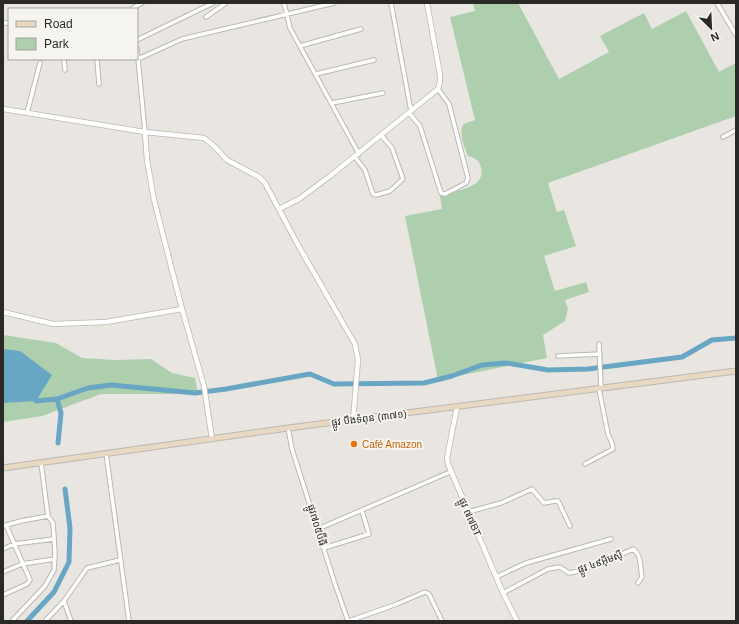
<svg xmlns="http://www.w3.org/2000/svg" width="739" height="624" font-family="Arial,'Noto Sans Khmer',sans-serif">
<rect width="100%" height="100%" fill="#e9e6e1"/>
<!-- green -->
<path fill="#adcfad" d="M473 3H518L559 79 609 52 600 36 644 13 652 29 686 11 719 72 736 63V116L548 183 557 212 564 210 576 246 544 256 555 291 586 282 589 292 565 300 568 309 565 321 543 335 547 358 438 380 405 216 442 209 440 196C449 193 468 189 475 184 482 179 483 171 480 164 477 159 473 157 468 156 464 146 459 135 463 124L475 120 450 17 475 11Z
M3 335 56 343 82 358 115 360 151 359 172 373 195 378 198 394H101L42 416 3 422Z"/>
<!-- water -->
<path fill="#69a6c4" d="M3 349 20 351 52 375 36 401 3 403Z"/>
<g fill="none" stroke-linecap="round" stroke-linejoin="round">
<!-- canal -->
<path stroke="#69a6c4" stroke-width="5" d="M57 399 61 413 58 443
M36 401 57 399 88 388 111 385 195 393 226 389 310 374 334 384 424 383 452 376 482 365 506 363 548 370 588 369 682 357 712 340 736 338
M27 621 54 592 69 562 70 528 65 489"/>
<defs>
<path id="minor" d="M284 3 290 28 359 154
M391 3 411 111
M717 3 736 35
M133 8 142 3
M206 17 226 3
M3 23H9
M137 40 213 3
M300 46 361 29
M137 48 145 132
M64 59 65 70
M97 59 99 84
M138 59 182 39 334 3
M316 74 374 60
M332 103 383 93
M27 113 40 63
M409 113 420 126 441 193 445 194 466 183 468 178 449 104 438 89
M723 137 736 130
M355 157 365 170 373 194 376 195 390 191 403 179 392 148 381 135
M599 344 601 388
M558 356 600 354
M288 428 292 449 335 584 348 621
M106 453 129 621
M585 464 613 449 612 443 608 434 599 389
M468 512 501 503 532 489 544 503 555 501H558L570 526
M3 526 21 521 48 516
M318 529 450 472
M324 548 369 534 362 511
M3 549 14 544 54 539
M3 572 22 564 55 559
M496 577 526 563 611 539
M503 593 548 569 560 567 569 573 574 572 605 562 633 549C642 555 640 568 642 577L638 583
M3 595 27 584 30 580 6 525
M64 601 71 621
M12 621 45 586 54 570 55 553 53 523 48 516 41 463
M45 621 64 601 87 568 120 560
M349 621 397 604 425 592 429 594 442 621"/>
<path id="tertiary" d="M3 109 145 132 204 138 214 146 227 160 259 177 265 183 298 245 355 344 358 360 353 421
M145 132 147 160 154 200 182 309 204 386 212 439
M279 209 299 199 330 176 438 89 440 81V75L427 3
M3 312 53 324 106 322 182 309
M457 407 447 458 448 464 503 593 517 621"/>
<path id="secondary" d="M3 468 288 428 736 371"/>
</defs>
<!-- minor casing -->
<use href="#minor" stroke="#bab8b3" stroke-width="5.5"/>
<!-- tertiary casing -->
<use href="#tertiary" stroke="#bab8b3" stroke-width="6"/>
<!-- secondary casing -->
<use href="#secondary" stroke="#bab8b3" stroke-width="7"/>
<!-- minor -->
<use href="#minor" stroke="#fff" stroke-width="3.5"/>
<!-- tertiary -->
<use href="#tertiary" stroke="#fff" stroke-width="4.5"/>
<!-- secondary -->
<use href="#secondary" stroke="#e9d9c3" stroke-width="5"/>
</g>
<!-- markers -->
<circle fill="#e8710a" stroke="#f6f4ee" stroke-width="1.5" cx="354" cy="444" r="4"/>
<g text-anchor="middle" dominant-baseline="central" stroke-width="4" stroke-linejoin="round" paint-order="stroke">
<!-- street labels -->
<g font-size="10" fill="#2a2927" stroke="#f6f4ee">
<text transform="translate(369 418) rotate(-7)">ផ្លូវ បឹងទំពុន (៣៧១)</text>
<text transform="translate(470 517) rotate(66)">ផ្លូវ ៧៧BT</text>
<text transform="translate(317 525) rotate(73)">ផ្លូវ៧០៥ប៊ីធី</text>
<text transform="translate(600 562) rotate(-20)">ផ្លូវ ៤៩អ៊ឹមស៊ី</text>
</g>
<!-- food labels -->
<g font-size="10" fill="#c56008" stroke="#f6f4ee" text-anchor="start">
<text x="362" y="444">Café Amazon</text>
</g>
</g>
<!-- border -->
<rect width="739" height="624" fill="none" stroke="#2a2927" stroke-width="8"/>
<!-- legend -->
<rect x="8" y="8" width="130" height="52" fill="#f6f4ee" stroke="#a4a39e"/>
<rect x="16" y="21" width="20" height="6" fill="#e9d9c3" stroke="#a4a39e"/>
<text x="44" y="28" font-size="12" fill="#2a2927">Road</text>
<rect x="16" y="38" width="20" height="12" fill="#adcfad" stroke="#a4a39e"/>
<text x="44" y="48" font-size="12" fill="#2a2927">Park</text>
<!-- north arrow -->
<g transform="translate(711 28) rotate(156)" stroke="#f6f4ee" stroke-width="3" paint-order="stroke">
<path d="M0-3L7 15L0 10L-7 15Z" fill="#2a2927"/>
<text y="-6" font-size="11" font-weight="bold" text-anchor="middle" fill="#2a2927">N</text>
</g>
</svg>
